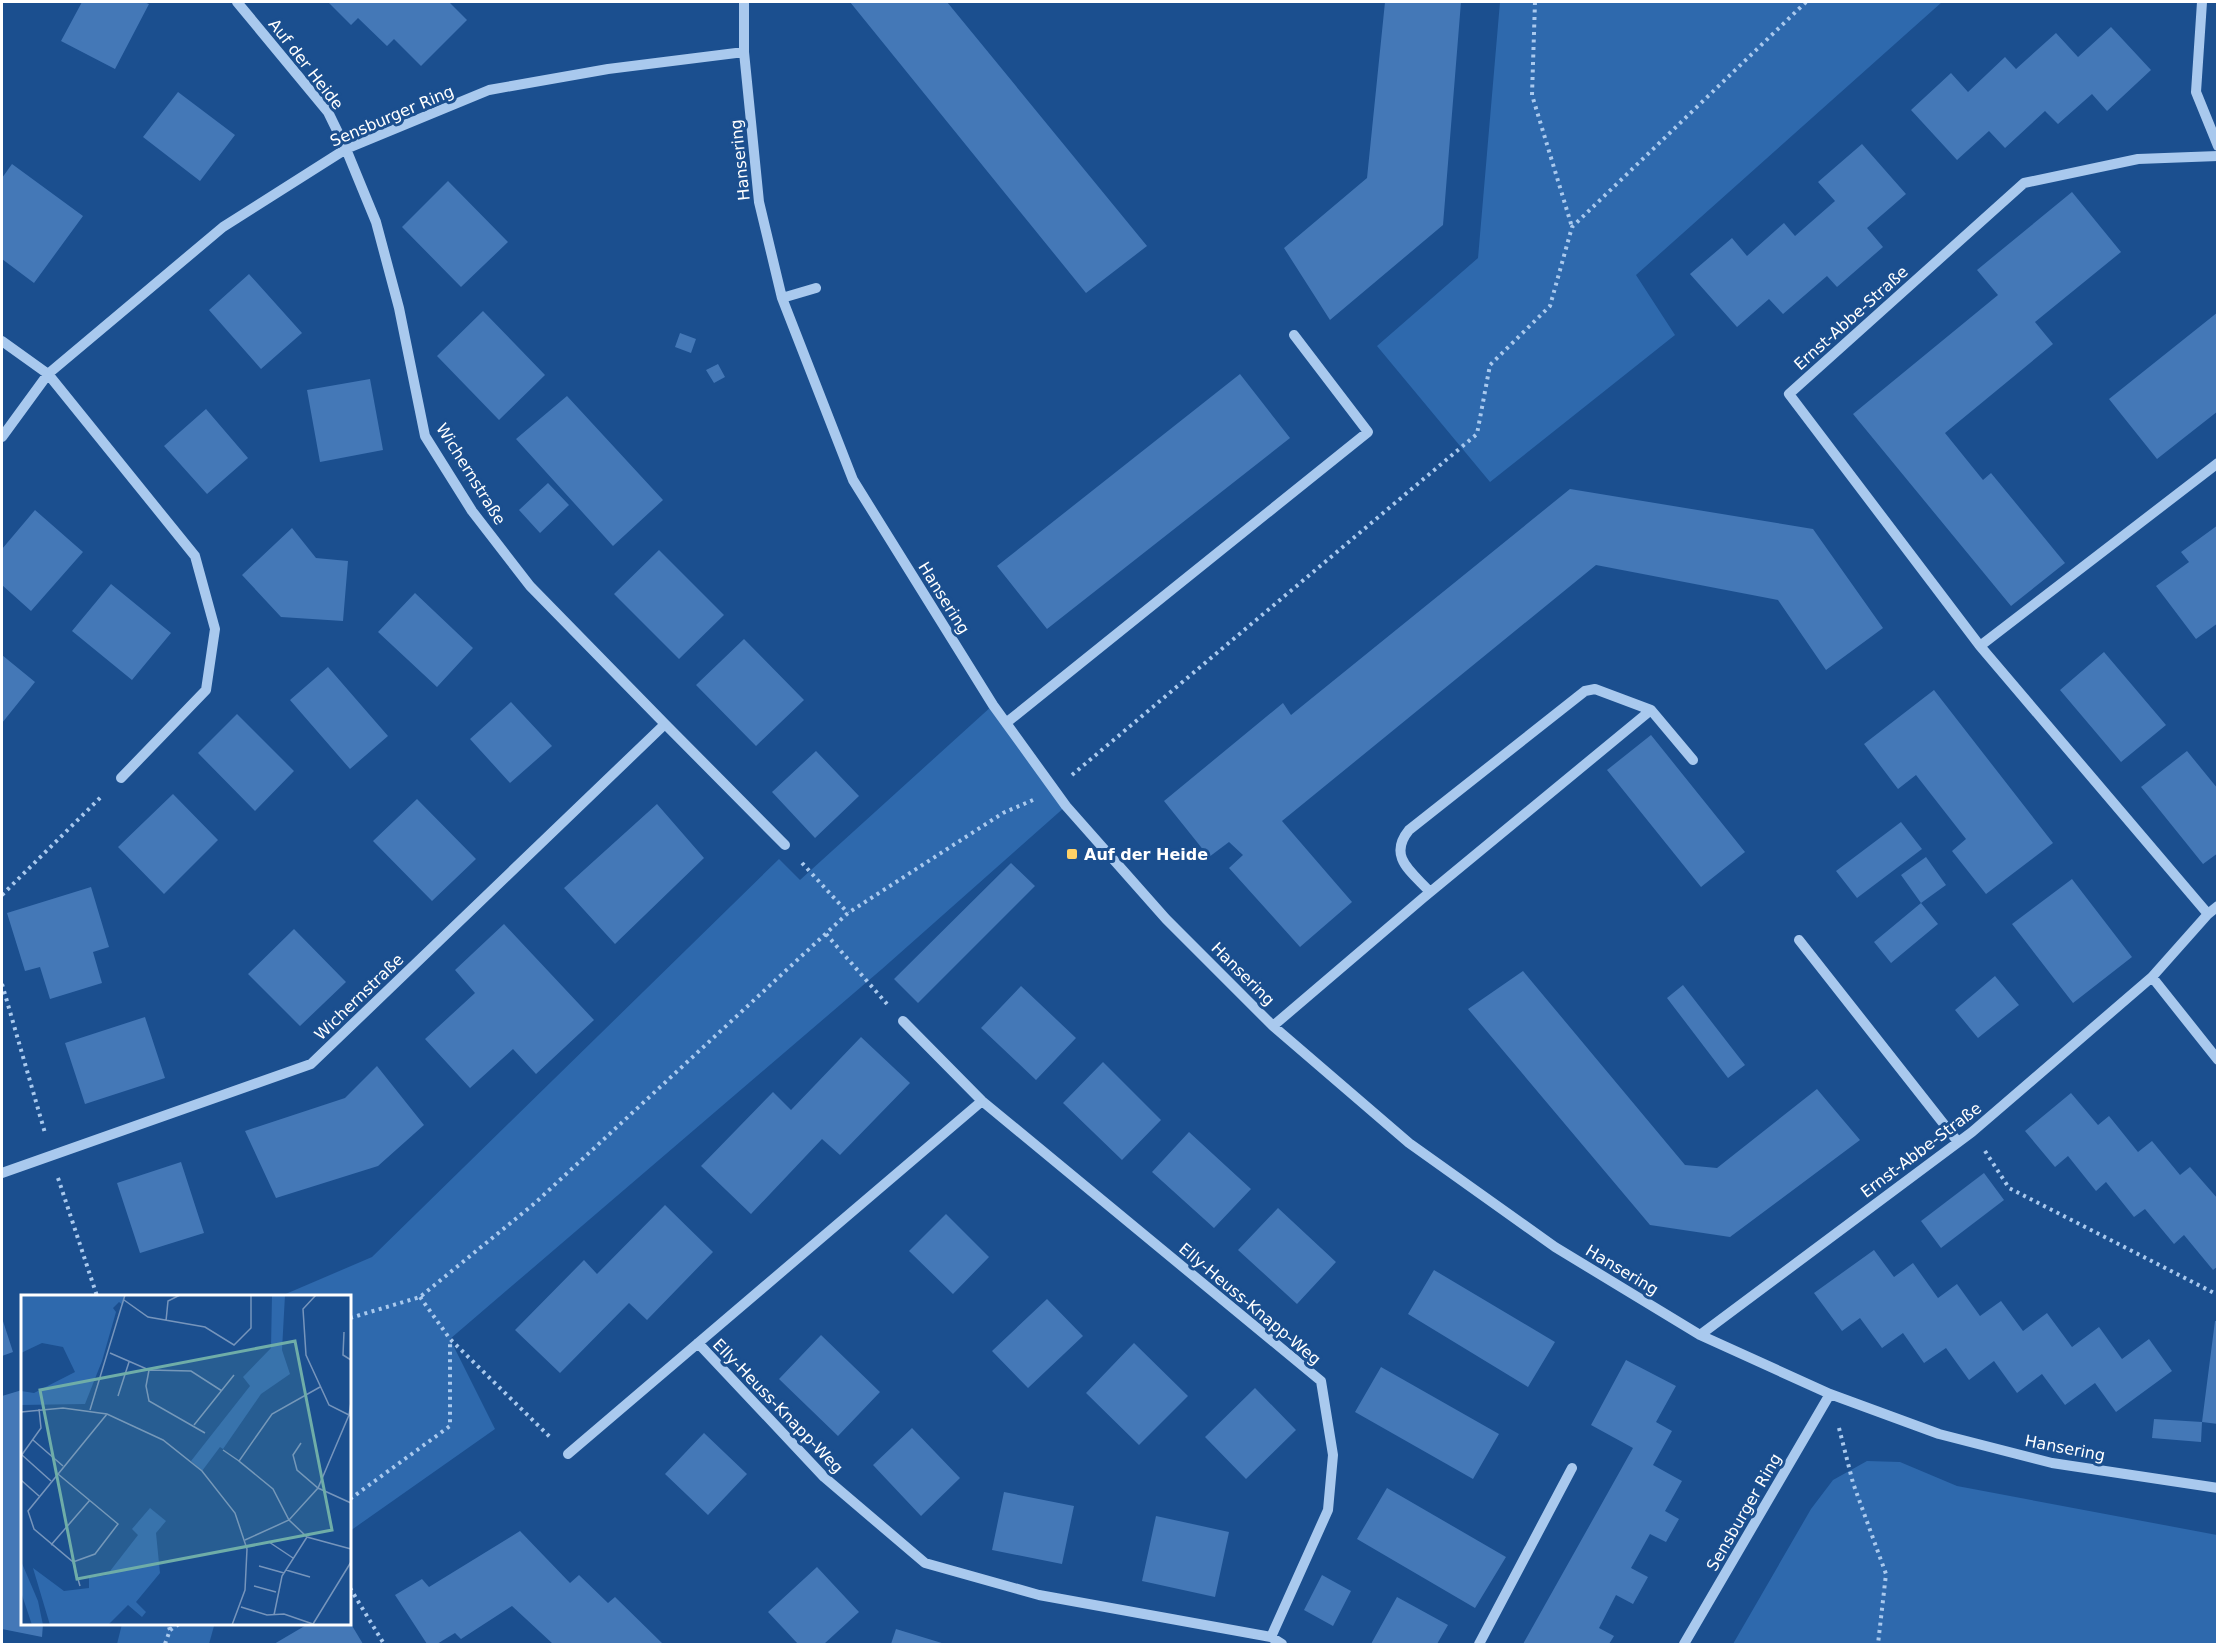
<svg xmlns="http://www.w3.org/2000/svg" width="2219" height="1646" font-family="'DejaVu Sans',sans-serif">
<rect width="100%" height="100%" fill="#1b4f8f"/>
<!-- green -->
<path fill="#2e69ad" d="M1500 2H1942L1636 275 1675 335 1490 482 1377 346 1478 258Z
M993 705 1066 806 882 969 450 1339 495 1429 350 1531V1296H281L372 1257 779 859 800 880Z
M1867 1461 1900 1462 1957 1486 2217 1535V1644H1733L1811 1509 1833 1480Z
M122 1624H217L214 1626 209 1644H117Z"/>
<!-- building -->
<path fill="#4478b7" d="M82 2H144L149 4 115 69 61 41Z
M328 2H449L467 20 421 66 394 39 387 46 358 18 351 25Z
M850 2H947L1147 246 1086 293Z
M1385 2H1461L1443 225 1330 320 1284 248 1367 178Z
M2111 27 2151 70 2107 111 2092 94 2058 124 2045 111 2005 148 1989 131 1957 160 1911 110 1951 73 1968 92 2005 57 2016 69 2056 33 2078 57Z
M178 92 235 135 200 181 143 137Z
M1862 144 1906 194 1867 228 1883 247 1837 287 1827 276 1783 314 1769 299 1737 327 1690 274 1732 238 1747 256 1784 223 1795 236 1835 201 1818 182Z
M12 164 83 216 34 283 2 259V178Z
M448 181 508 242 461 287 402 227Z
M2072 192 2121 252 2035 322 2053 344 1945 433 1983 480 1991 473 2065 563 2011 606 1853 414 1998 295 1977 270Z
M249 274 302 333 261 369 209 310Z
M483 311 545 375 499 420 437 356Z
M2218 312V411L2157 459 2109 399Z
M680 333 696 339 691 353 675 347Z
M718 364 725 377 714 383 706 370Z
M1240 374 1290 438 1047 629 997 566Z
M370 379 383 450 320 462 307 390Z
M567 396 663 500 613 546 516 439Z
M206 409 248 458 207 494 164 446Z
M548 483 569 505 540 533 519 510Z
M1570 489 1813 529 1883 628 1826 670 1778 600 1596 565 1282 821 1352 902 1300 947 1229 868 1243 855 1229 842 1209 857 1164 801 1283 703 1291 715Z
M35 510 83 552 31 611 2 585V549Z
M2218 525V623L2196 639 2156 586 2189 562 2181 552Z
M292 528 316 558 348 561 343 621 281 617 242 575Z
M659 550 724 615 679 659 614 594Z
M111 584 171 633 132 680 72 631Z
M415 593 473 648 437 687 378 632Z
M744 639 804 700 756 746 696 685Z
M2104 652 2166 725 2121 762 2060 690Z
M2 655 35 682 2 723Z
M328 667 388 736 350 769 290 700Z
M1934 690 2053 843 1986 894 1952 851 1966 839 1916 775 1898 789 1864 744Z
M511 702 552 746 510 783 470 739Z
M237 714 294 771 255 811 198 753Z
M1651 735 1745 852 1701 887 1607 770Z
M816 751 859 796 815 838 772 792Z
M2187 751 2218 789V853L2203 864 2141 787Z
M173 794 218 840 164 894 118 847Z
M417 799 476 859 432 901 373 841Z
M657 804 704 858 615 944 564 888Z
M1901 822 1922 849 1857 898 1836 871Z
M1926 857 1946 885 1921 903 1901 875Z
M1011 863 1035 886 918 1003 894 979Z
M2072 879 2132 957 2073 1003 2012 924Z
M91 887 109 947 93 952 102 983 50 999 40 967 25 971 7 913Z
M1921 903 1938 924 1891 963 1874 942Z
M504 924 594 1020 536 1074 513 1049 470 1088 425 1039 475 993 455 970Z
M294 929 346 982 300 1026 248 974Z
M1523 971 1685 1165 1717 1168 1817 1089 1860 1140 1730 1237 1650 1225 1468 1009Z
M1995 976 2019 1005 1978 1038 1955 1010Z
M1683 985 1745 1065 1728 1078 1667 998Z
M1021 986 1076 1038 1036 1080 981 1028Z
M145 1017 165 1078 85 1104 65 1043Z
M861 1037 910 1083 840 1155 822 1139 751 1214 701 1166 773 1092 791 1110Z
M1103 1062 1161 1120 1122 1160 1063 1103Z
M377 1066 424 1125 378 1166 276 1198 245 1131 345 1098Z
M2071 1093 2098 1125 2109 1116 2138 1152 2152 1141 2180 1175 2190 1167 2218 1199V1266L2213 1270 2184 1235 2174 1244 2145 1209 2134 1217 2106 1182 2096 1191 2068 1156 2055 1167 2025 1131Z
M1189 1132 1251 1189 1214 1228 1152 1172Z
M181 1162 204 1233 140 1253 117 1183Z
M1984 1173 2004 1200 1941 1248 1921 1221Z
M665 1205 713 1252 647 1320 629 1303 560 1373 515 1330 584 1260 597 1274Z
M1278 1208 1336 1262 1297 1304 1238 1250Z
M946 1214 989 1257 953 1294 909 1251Z
M1874 1250 1894 1277 1913 1263 1938 1298 1957 1284 1980 1316 2001 1301 2023 1331 2047 1313 2072 1347 2099 1327 2122 1359 2149 1339 2172 1371 2116 1412 2095 1383 2065 1405 2042 1374 2017 1393 1994 1361 1969 1380 1946 1348 1924 1363 1903 1333 1882 1348 1860 1318 1842 1331 1814 1293Z
M1434 1270 1555 1342 1528 1387 1408 1314Z
M1047 1299 1083 1336 1028 1388 992 1351Z
M2 1318 13 1352 2 1356Z
M2215 1321H2218V1424L2202 1422 2201 1442 2152 1438 2154 1419 2202 1422Z
M821 1335 880 1392 838 1436 779 1379Z
M1134 1343 1188 1396 1139 1445 1086 1393Z
M1626 1360 1676 1386 1656 1422 1672 1431 1653 1465 1682 1481 1665 1511 1679 1519 1666 1542 1650 1534 1631 1568 1648 1577 1633 1604 1616 1595 1599 1628 1614 1636 1609 1644H1523L1633 1448 1591 1425Z
M1381 1367 1499 1434 1473 1479 1355 1412Z
M1255 1388 1296 1430 1246 1479 1205 1437Z
M22 1390V1624H43L42 1637 2 1629V1396Z
M912 1428 960 1478 921 1516 873 1465Z
M704 1433 747 1474 708 1515 665 1474Z
M1387 1488 1506 1557 1475 1608 1357 1539Z
M1004 1492 1074 1506 1062 1564 992 1550Z
M1156 1516 1229 1532 1215 1597 1142 1581Z
M520 1531 570 1583 579 1575 608 1603 615 1597 663 1644H553L512 1606 461 1639 455 1633 437 1644H427L395 1595 422 1579 429 1587Z
M817 1567 859 1612 824 1644H798L768 1612Z
M1322 1575 1351 1591 1333 1626 1304 1610Z
M1397 1597 1448 1625 1437 1644H1371Z
M308 1624H351L363 1644H274Z
M896 1629 945 1644H891Z"/>
<g fill="none" stroke-linecap="round" stroke-linejoin="round">
<!-- path -->
<path stroke="#a9c9ee" stroke-width="4" stroke-dasharray="3 4.5" stroke-linecap="butt" d="M1535 2 1532 95 1572 227
M1072 775 1477 434 1490 365 1550 306 1572 227 1806 2
M802 863 848 913
M2 895 103 795
M826 934 887 1004
M2 984 45 1133
M1985 1151 2009 1188 2218 1295
M58 1178 97 1296
M420 1297 450 1339 550 1437
M350 1318 420 1297 535 1203 848 913 1003 813 1033 800
M1839 1428 1853 1483 1886 1574 1878 1644
M350 1499 450 1426V1340
M350 1588 384 1644
M170 1630 179 1624
M165 1644 170 1630 168 1624"/>
<!-- minor -->
<path stroke="#a9c9ee" stroke-width="10" d="M744 2V52L759 202 782 298 853 480 993 705 1066 806 1166 919 1273 1026 1409 1143 1555 1247 1700 1335 1830 1394 1939 1434 2052 1463 2218 1488
M2202 2 2196 92 2218 146
M782 298 816 288
M2 341 48 374 195 556 215 629 206 690 121 778
M2 437 48 374 223 227 346 149 489 90 608 69 744 52
M1980 646 2218 463
M1006 723 1368 432 1294 335
M665 724 785 845
M1430 892C1412 872 1387 857 1409 830L1585 691 1595 689 1651 710
M2208 914 1980 646 1789 394 2024 183 2138 159 2218 156
M1799 940 1958 1142
M2152 977 2218 1060
M903 1021 982 1101 1321 1381 1333 1455 1328 1510 1271 1637
M1273 1026 1423 898 1651 710 1693 760
M2 1173 311 1064 665 724 530 586 472 511 425 436 399 308 376 222 346 149 328 112 237 2
M1700 1335 1972 1132 2152 977 2208 914 2218 906
M698 1343 824 1477 925 1563 1039 1595 1271 1637 1282 1644
M568 1454 982 1101
M1479 1644 1572 1468
M1684 1644 1830 1394"/>
</g>
<!-- markers -->
<rect fill="#ffd166" stroke="#1b4f8f" stroke-width="2" x="1066" y="848" width="12" height="12" rx="3"/>
<g text-anchor="middle" dominant-baseline="central" stroke-width="6" stroke-linejoin="round" paint-order="stroke">
<!-- street labels -->
<g font-size="16" fill="#fff" stroke="#1b4f8f">
<text transform="translate(306 64) rotate(52)">Auf der Heide</text>
<text transform="translate(392 116) rotate(-23)">Sensburger Ring</text>
<text transform="translate(740 160) rotate(-96)">Hansering</text>
<text transform="translate(1851 318) rotate(-42)">Ernst-Abbe-Straße</text>
<text transform="translate(471 474) rotate(58)">Wichernstraße</text>
<text transform="translate(944 598) rotate(58)">Hansering</text>
<text transform="translate(1243 974) rotate(45)">Hansering</text>
<text transform="translate(359 997) rotate(-44)">Wichernstraße</text>
<text transform="translate(1921 1150) rotate(-37)">Ernst-Abbe-Straße</text>
<text transform="translate(1622 1270) rotate(31)">Hansering</text>
<text transform="translate(1250 1304) rotate(40)">Elly-Heuss-Knapp-Weg</text>
<text transform="translate(778 1406) rotate(46)">Elly-Heuss-Knapp-Weg</text>
<text transform="translate(2065 1448) rotate(11)">Hansering</text>
<text transform="translate(1744 1512) rotate(-60)">Sensburger Ring</text>
</g>
<!-- poi labels -->
<g font-size="16" font-weight="bold" fill="#fff" stroke="#1b4f8f" text-anchor="start">
<text x="1084" y="854">Auf der Heide</text>
</g>
</g>
<!-- overview -->
<g transform="translate(21 1295)">
<rect width="330" height="330" fill="#1b4f8f"/>
<path d="M0 0H104L102 10 98 7 92 13 95 17 81 66 64 109 0 110V96L13 98 54 77 42 52 21 48 0 58ZM251 0H264L261 55 269 79 240 99 202 154 199 152 181 176 170 166 229 91 222 82 250 53ZM129 213 145 226 135 238 139 278 115 307 125 317 121 322 107 310 87 330H29L12 273 43 296 68 293V283L86 280 117 240 111 234ZM0 266 17 306 22 330H11L0 297Z" fill="#2e69ad"/>
<path fill="none" stroke="#7695bc" stroke-width="1.5" d="M295 0 282 14 285 60 308 110 330 121M103 5 127 22 184 32 213 50 230 33V0M145 26 147 6 159 0M323 37 322 60 330 65M89 58 128 75 170 76 201 96M128 75 125 91 128 106 184 138M299 92 251 119 218 166 252 194 268 225 286 242 330 254M97 101 108 67M69 115 104 0M0 117 42 113 86 119 142 145 181 176 214 218 226 254 224 295 211 330M173 130 213 80M12 145 42 171M280 148 272 160 276 175 297 193 330 208M202 155 218 166M1 160 30 186M0 161 20 133 18 114M37 179 97 229 74 259 52 267M0 185 18 201M224 245 268 225 297 193 328 120 330 107M248 247 272 263M30 250 69 205M238 271 263 278M265 275 289 282M59 291 52 267 13 234 7 216 86 119M233 291 255 297M220 312 246 320 263 319 292 329 330 267M253 320 261 281 286 242"/>
<path fill="#6fada8" fill-opacity="0.15" stroke="#6fada8" stroke-width="3" d="M274 46 311 235 56 284 19 95Z"/>
<rect width="330" height="330" fill="none" stroke="#fff" stroke-width="3"/>
</g>
<!-- border -->
<rect width="2219" height="1646" fill="none" stroke="#ffffff" stroke-width="6"/>
</svg>
